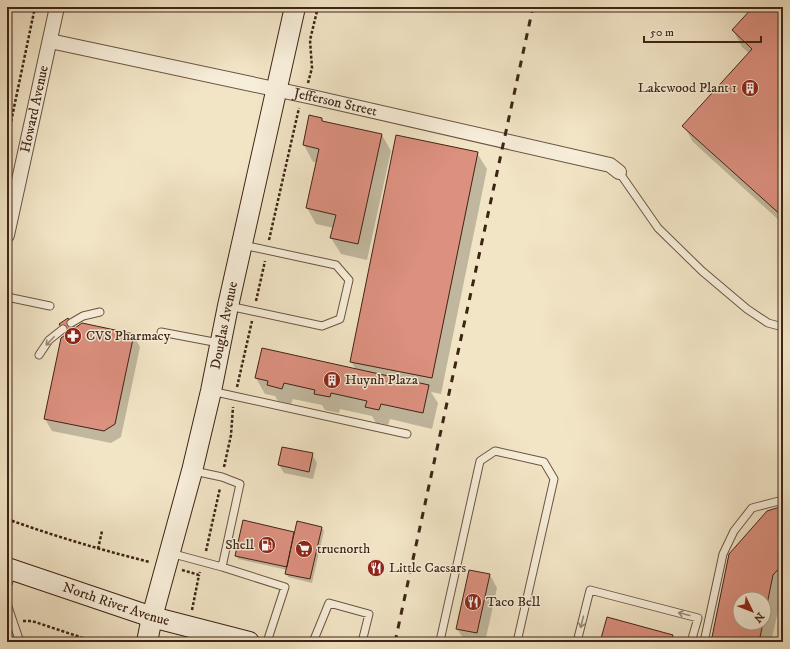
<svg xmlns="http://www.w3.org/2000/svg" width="790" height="649" font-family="'IM FELL DW Pica',serif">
<rect width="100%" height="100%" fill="#f2e5c6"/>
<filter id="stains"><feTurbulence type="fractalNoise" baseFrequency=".005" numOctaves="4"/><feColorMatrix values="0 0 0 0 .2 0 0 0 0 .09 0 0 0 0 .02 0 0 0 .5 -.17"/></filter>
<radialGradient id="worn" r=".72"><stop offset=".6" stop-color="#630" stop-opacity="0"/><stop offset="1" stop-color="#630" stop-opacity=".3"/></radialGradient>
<!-- shadow -->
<path fill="#0003" fill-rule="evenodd" d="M754 7H783V224L693 142 684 126 750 54 742 47 733 30Z
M310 116 322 119 324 123 382 135 391 151 367 260 341 254 331 238 334 228 316 224 307 208 317 162H313L304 145Z
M477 153 487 169 441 394 431 392 438 403 432 429 390 419 388 425 376 423 372 416 340 409 339 413 325 410 322 405 293 399 291 404 278 401 275 396 265 394 256 378 356 370 351 361Z
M67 320 74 330 133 335 140 347 121 437 111 443 52 431 45 419 67 335 63 328Z
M312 454 317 463 313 479 284 473 279 465Z
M783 507V590L771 642H712ZM740 599H764V623H740Z
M244 522 295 533 322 528 324 531 312 583 288 577 286 573 287 570 238 559 236 555Z
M490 575 497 588 485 642 465 641 457 629Z
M672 636 675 642H601Z"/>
<!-- building -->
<path fill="#dc907f" stroke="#3f2416" d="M753 7H783V217L682 126 752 49 732 30Z
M309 115 322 118V121L382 134 358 244 330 238 336 215 306 208 319 149 303 145Z
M396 135 478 152 432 378 350 362Z
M68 318 75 328 66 334 59 324Z
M82 323 134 334 115 424 104 431 44 419 61 338Z
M262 348 429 385 423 413 381 404 379 410 365 407 367 401 331 393 330 397 314 394 315 390 284 383 282 389 267 385 268 381 255 378Z
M282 447 313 453 309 472 278 465Z
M783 506V564L773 575 764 619V599H740V623H763L759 642H711L729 554 767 511Z
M243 520 294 532 287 567 235 556Z
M297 521 322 527 310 579 285 574Z
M469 570 490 574 477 633 456 629Z
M607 617 673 635 671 642H600Z"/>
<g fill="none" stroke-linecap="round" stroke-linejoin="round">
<defs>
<path id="lane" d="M619 172 658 228 702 271 747 309 768 323 783 327
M7 297 50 306
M229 306 322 326 340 319 349 280 336 265 243 245
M71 323 83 316 100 312
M161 332 219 343
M39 355 49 340 63 329
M211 391 407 434
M194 471 222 477 240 484 222 567 285 587 267 642
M170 553 222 567
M7 587 12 572
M7 604 20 642
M313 642 329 603 369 614 362 642
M443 642 440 641 480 461 495 451 544 462 554 479 517 642
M577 642 590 590 698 618 691 642
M704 642 723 554 734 531 752 508 783 500"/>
<g id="street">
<path id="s1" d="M50 41 312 97 610 165 619 172"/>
<path id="s2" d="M7 235 57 7"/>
</g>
<g id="secondary">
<path id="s3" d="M7 568 152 617 249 642"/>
<path id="s4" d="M147 642 152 617 192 471 211 391 228 306 295 7"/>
</g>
</defs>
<!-- lane casing -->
<use href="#lane" stroke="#6c5442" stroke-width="9"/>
<!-- street casing -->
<use href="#street" stroke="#6c5442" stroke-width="16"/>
<!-- secondary casing -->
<use href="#secondary" stroke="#3f2416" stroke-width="22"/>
<!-- path -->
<path stroke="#3f2416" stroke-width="2.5" stroke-dasharray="3 2" stroke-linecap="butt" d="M653 10 663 7
M308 83 312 68 310 40 318 7
M7 141 35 7
M269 240 299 108
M256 301 265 261
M237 387 252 321
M224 467 231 435 233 407
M7 519C54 536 101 550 150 562
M98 549 102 531
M206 551 220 488
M182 570 199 575 200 572
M192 610 199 575
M23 621H32L95 642"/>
<!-- lane -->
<use href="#lane" stroke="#f7eeda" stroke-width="7"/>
<!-- street -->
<use href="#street" stroke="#f7eeda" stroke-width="14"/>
<!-- secondary -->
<use href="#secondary" stroke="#f7eeda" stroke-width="20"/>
<!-- rail -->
<path stroke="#3f2416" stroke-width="3" stroke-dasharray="7 7" stroke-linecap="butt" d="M395 642 533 7"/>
</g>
<!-- one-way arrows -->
<defs><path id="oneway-shaft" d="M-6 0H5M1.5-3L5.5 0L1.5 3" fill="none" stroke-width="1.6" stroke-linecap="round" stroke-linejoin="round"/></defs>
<g stroke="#9b8978">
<use href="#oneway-shaft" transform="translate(50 341) rotate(134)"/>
<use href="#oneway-shaft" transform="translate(684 614) rotate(-166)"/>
<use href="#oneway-shaft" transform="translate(582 622) rotate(104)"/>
</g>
<!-- icons -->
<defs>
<symbol id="building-disc" viewBox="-11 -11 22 22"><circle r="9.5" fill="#8f2418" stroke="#f7eeda"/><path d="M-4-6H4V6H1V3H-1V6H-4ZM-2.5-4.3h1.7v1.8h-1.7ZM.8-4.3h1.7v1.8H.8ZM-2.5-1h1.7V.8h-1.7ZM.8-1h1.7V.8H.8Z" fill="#fff"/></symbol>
<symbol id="pharmacy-disc" viewBox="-11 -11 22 22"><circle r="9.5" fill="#8f2418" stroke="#f7eeda"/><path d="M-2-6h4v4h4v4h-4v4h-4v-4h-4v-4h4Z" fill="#fff"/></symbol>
<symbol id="fuel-disc" viewBox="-11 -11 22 22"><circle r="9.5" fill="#8f2418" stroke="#f7eeda"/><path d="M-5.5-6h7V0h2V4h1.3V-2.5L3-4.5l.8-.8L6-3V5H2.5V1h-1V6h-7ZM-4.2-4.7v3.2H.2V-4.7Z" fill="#fff"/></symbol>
<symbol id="supermarket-disc" viewBox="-11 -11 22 22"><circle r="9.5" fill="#8f2418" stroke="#f7eeda"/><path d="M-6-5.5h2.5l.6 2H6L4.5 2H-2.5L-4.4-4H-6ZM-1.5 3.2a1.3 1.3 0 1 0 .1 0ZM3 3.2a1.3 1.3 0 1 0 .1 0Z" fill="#fff"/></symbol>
<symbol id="restaurant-disc" viewBox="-11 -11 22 22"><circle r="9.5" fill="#8f2418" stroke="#f7eeda"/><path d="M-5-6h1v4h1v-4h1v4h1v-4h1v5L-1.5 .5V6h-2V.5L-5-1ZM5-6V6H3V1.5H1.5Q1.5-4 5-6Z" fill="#fff"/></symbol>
</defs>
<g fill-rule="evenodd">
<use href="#building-disc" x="740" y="78" width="20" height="20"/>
<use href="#pharmacy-disc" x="63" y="326" width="20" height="20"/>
<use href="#building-disc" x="322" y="370" width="20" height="20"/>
<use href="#fuel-disc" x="257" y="535" width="20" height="20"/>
<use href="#supermarket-disc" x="294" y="539" width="20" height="20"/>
<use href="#restaurant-disc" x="366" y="558" width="20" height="20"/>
<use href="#restaurant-disc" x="463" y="592" width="20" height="20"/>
</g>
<g text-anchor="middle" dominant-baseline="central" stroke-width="3" stroke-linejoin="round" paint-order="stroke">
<!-- poi labels -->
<g font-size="14" fill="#3f2416" stroke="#f7eeda" text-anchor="start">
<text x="737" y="88" text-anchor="end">Lakewood Plant 1</text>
<text x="86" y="336">CVS Pharmacy</text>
<text x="345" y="380">Huynh Plaza</text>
<text x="254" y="545" text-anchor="end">Shell</text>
<text x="317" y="549">truenorth</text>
<text x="389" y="568">Little Caesars</text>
<text x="486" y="602">Taco Bell</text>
</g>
<!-- street labels -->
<g font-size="14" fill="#3f2416" stroke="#f7eeda">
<text stroke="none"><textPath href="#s1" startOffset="292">Jefferson Street</textPath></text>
<text stroke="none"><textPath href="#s2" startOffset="129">Howard Avenue</textPath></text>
<text stroke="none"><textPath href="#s4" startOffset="326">Douglas Avenue</textPath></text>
<text stroke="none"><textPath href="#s3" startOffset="115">North River Avenue</textPath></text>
</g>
</g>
<!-- margin -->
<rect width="790" height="649" fill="none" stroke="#f2e5c6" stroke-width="24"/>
<rect x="8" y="8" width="774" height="633" fill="none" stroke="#3f2416" stroke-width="2"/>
<rect x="12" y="12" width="766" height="625" fill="none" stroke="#3f2416"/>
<!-- north arrow -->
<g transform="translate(752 611) rotate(133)"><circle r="19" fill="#f7eeda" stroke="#ad9d8c"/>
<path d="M0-3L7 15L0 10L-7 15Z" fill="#8f2418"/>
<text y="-6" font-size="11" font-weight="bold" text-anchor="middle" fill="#3f2416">N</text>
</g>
<!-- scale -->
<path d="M644 36v6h117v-6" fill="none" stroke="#3f2416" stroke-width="2"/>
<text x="650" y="36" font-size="12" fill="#3f2416" stroke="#f7eeda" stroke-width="3" paint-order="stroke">50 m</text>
<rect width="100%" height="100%" filter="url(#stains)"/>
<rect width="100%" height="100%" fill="url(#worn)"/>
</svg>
